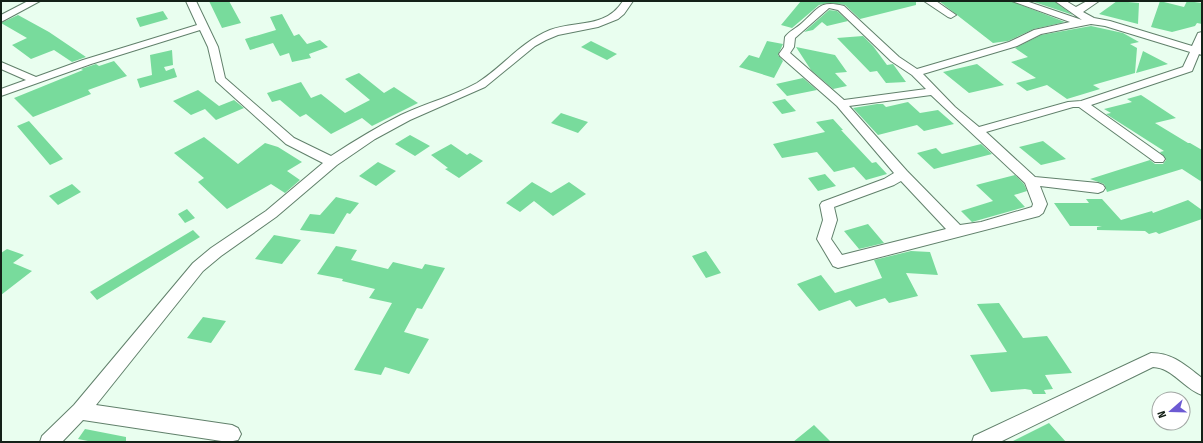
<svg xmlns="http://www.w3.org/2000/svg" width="1203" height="443" font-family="'Fira Sans Condensed',sans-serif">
<rect width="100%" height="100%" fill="#e9feef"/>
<!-- building -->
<path fill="#78db9c" d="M209 1H229L241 23 222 28Z
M801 1H916V5L860 19 845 5 829 3 819 5 792 28 781 25Z
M939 1H1011L1065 22 1034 29 1008 41 993 43Z
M1031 1H1054L1073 15Z
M1117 1 1139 3 1138 24 1099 14Z
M1160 1 1184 7 1187 1 1202 3V24L1197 23 1195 26 1172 32 1151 27Z
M829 10 837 11 848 21 827 26 822 22 813 30 804 32Z
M163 11 168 19 140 27 136 18Z
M282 14 294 36 299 34 307 44 320 40 328 47 309 54 311 58 292 62 289 53 280 56 273 43 250 50 245 39 276 30 270 17Z
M18 15 49 32 86 57 72 62 54 50 31 59 12 45 27 38 1 23Z
M1091 26 1123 33 1139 42 1130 44 1137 48 1135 73 1093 85 1100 89 1067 99 1047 85 1027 91 1016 83 1036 78 1011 62 1028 57 1015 48 1041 35Z
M863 36 873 46 887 65 893 64 906 82 886 83 877 71 870 72 837 38Z
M591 41 617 54 607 60 581 47Z
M767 41 783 44 778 55 783 61 774 78 739 67 749 55 759 58Z
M796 47 835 55 847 72 835 73 847 86 833 89 811 70Z
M172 50 173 65 164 67 166 71 174 68 177 77 140 88 137 79 152 75 150 55Z
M1143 51 1168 64 1136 73Z
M114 61 127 76 88 90 91 94 33 117 14 98 83 70 81 69 96 64 99 66Z
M977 64 1004 85 969 93 943 72Z
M359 73 384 93 394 87 418 103 372 126 362 118 331 134 306 114 300 117 280 100 272 102 267 93 301 82 311 98 321 94 345 113 370 100 345 79Z
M803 78 817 90 787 96 776 84Z
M198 90 219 106 234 100 244 108 216 120 205 109 191 115 173 101Z
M1141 95 1176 118 1155 123 1188 143H1190L1202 150V182L1182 169 1107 192 1104 184 1090 179 1150 160 1155 164H1163L1166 160 1160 152 1164 151 1106 114 1111 113 1104 109 1132 102 1127 99Z
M785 99 796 111 782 114 772 102Z
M908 102 920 113 938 110 954 124 924 131 917 125 878 135 853 108 877 104H883L886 107Z
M561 113 588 122 578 133 551 123Z
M833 119 843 130H841L872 163 876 162 887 174 866 180 854 167 834 172 817 152 782 158 773 144 825 132 816 122Z
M29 121 63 159 50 165 17 126Z
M410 135 430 146 415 156 395 144Z
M204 137 238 164 265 143 278 147 302 162 287 171 300 180 285 193 271 184 227 209 198 182 204 178 174 153Z
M1043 141 1066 159 1041 165 1019 147Z
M451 144 467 155 470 153 483 161 459 178 445 169 448 168 431 155Z
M981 144 992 154 934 169 917 153 936 148 942 154Z
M378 162 396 171 376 186 359 176Z
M825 174 836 186 818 191 808 178Z
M1015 175 1024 184 1027 191 1014 195 1025 207 972 222 961 211 993 201 976 185Z
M532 182 551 193 569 182 586 194 553 216 534 201 520 212 506 203Z
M72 184 81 192 58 205 49 196Z
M336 197 359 203 350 214 347 213 334 234 300 230 310 214 320 215Z
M1086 199H1102L1121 220 1152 211 1153 213 1188 200 1202 210V219L1159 234 1156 232 1149 234 1145 231 1097 230V227L1102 226H1070L1054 203H1089Z
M187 209 195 218 185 223 178 214Z
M868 224 884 243 859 249 844 231Z
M193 230 200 237 97 300 90 292Z
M274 235 301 240 282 264 255 259Z
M336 246 357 250 351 260 388 269 393 262 422 269 425 264 445 268 422 309 417 308 404 332 429 339 409 374 385 367 381 375 354 370 392 303 369 298 375 289 342 281 343 279 317 274Z
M7 249 24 255 13 263 32 271 1 295V253Z
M706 251 721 273 706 278 692 256Z
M911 251 930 252 938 275 906 273 918 296 889 303 885 298 856 307 850 300 819 311 797 284 821 275 835 293 882 278 874 260Z
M999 303 1023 338 1047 336 1072 373 1045 375 1053 389 1044 390 1046 394H1033L1031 390 1025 389 991 392 970 355 1007 352 977 304Z
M203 317 226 321 211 343 187 338Z
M1049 423 1066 442H1011Z
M814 425 831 442H793Z
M85 429 126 437V442H93L78 439Z"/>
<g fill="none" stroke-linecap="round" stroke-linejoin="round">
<defs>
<path id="street" d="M28 1H40L1 22V15Z
M186 1H196L218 47 225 78 294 138 331 156C354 141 377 127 401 115 426 103 454 96 477 83 503 67 519 43 550 30 577 20 605 29 623 1H633L624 14 618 19 598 27 558 35 546 40 535 46 485 87 410 120 375 139 337 165 276 217 221 256 203 271 96 405 232 425 238 428 241 434 238 440 228 442 83 420 62 442H40L42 436 74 405 193 263 211 248 266 211 323 163 286 144 216 81 208 47 200 30 91 64 1 96V89L26 80 1 69V62L36 77 83 60 197 25Z
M924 1H936L956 15 951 18 948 17Z
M1012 1H1026L1082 20 1055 1H1066L1076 7 1087 1H1099L1083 12 1094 18 1110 21 1192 46 1198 33 1202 32V55L1199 54 1192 71 1091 105 1163 156 1165 159 1163 162H1155L1079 107H1073L986 132 1035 177 1098 183 1103 185 1105 188 1103 191 1098 193 1040 186 1047 204 1043 213 1039 216 838 268 833 266 817 239 823 220 820 205 822 202 884 179 894 173 837 106 780 56 779 54 784 47 785 37C789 31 797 28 802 23 819 8 819 0 844 6L899 57 917 69 1009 42 1034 30 1070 22ZM829 8 838 10 891 61 912 75 926 89 844 100 790 53 794 47 795 38ZM1091 24 1105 26 1190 52 1183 67 1081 101 1068 102 979 127 955 107 923 74 1017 46 1041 34ZM931 95 1025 183 1033 204 1032 207 981 222 960 225 907 171 849 106ZM901 181 946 229 842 255 831 239 837 220 834 207 894 185Z
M1151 353C1173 353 1185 365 1202 378V395C1183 388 1173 368 1153 367L1000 442H972L974 436Z"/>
</defs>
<!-- street casing -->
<use href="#street" stroke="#61806b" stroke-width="2"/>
<!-- street -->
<use href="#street" fill="#fff" fill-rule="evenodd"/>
</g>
<!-- border -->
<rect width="1203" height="443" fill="none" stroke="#142118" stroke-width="4"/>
<!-- north arrow -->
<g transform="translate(1171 411) rotate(250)"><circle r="19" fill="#ffffff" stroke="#a1a6a3"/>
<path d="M0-3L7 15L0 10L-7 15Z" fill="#6c5ad3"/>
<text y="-6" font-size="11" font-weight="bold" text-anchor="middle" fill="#142118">N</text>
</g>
</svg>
